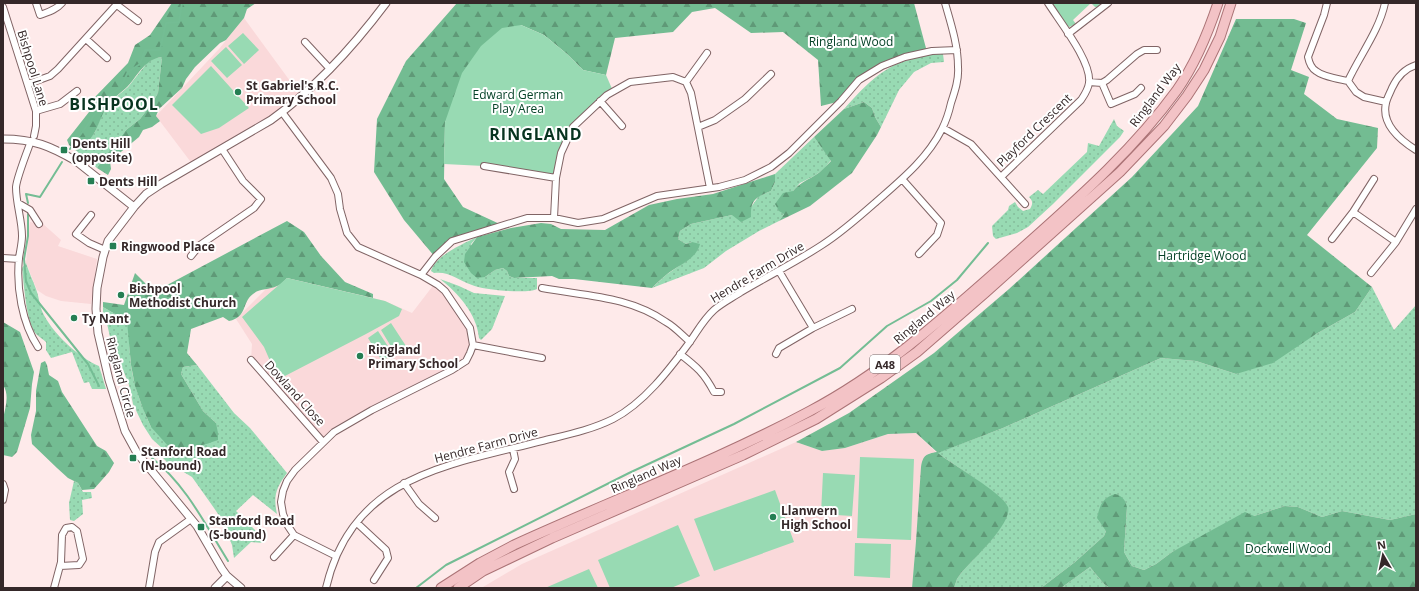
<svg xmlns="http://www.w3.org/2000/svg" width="1419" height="591" font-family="'Open Sans',sans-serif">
<defs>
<pattern id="grass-dots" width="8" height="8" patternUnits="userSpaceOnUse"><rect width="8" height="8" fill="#98dab3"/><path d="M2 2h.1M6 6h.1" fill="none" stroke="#84bb9a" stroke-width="1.8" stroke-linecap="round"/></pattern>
<pattern id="forest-firs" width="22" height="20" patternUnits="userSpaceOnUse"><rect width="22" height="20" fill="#73bc92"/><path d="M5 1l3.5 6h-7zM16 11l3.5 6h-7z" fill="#5f9977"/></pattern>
</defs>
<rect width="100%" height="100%" fill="#feeaea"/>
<!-- built -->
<path fill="#fad9da" d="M244 18 301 96 282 112 193 165 156 116 219 49Z
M30 222 39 224 42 223 61 240 58 246 97 259 91 304 61 301 46 296 37 290 26 263Z
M279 276 385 301 412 313 435 283 470 328 473 345 466 361 392 400 323 442 251 360 252 344 236 319Z
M916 433 937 453H930L925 456 922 462 916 541 912 588H484L483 587 522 564 796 442 822 451 845 448 888 434Z"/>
<!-- grass -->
<path fill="url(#grass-dots)" d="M929 54H943L944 62 931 63 914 72 899 90 881 127 875 117 872 108 864 102 844 109C861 90 878 71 902 62 911 59 920 57 929 54Z
M162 57 158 93 151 105 140 119 126 130 115 145 104 157 97 168 74 149 87 143 95 132 101 116 110 102 128 87 147 63 155 58Z
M1114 119 1117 126 1124 131 1120 137 1053 204 1028 227 1017 233 996 239 993 236 992 226 1008 210 1009 206 1015 202 1018 207 1023 211 1030 209C1033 204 1033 201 1029 197L1038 190 1043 194 1087 152 1088 143 1099 146Z
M814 137 831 160 824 169 814 176 800 183 793 191 784 214 779 221 759 231 726 251 704 268 652 288 666 275 689 259 692 242 686 244 678 239 680 231 691 224 732 215 751 207 759 196 771 191 775 182V174Z
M477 237 471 244 485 277 495 270 503 268 507 271 509 276 514 278H537V289C529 294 482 290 472 285 458 280 449 271 434 273L431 271C436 255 463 244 477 237Z
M26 263C29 272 33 281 36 289 39 296 39 304 42 311 51 332 78 357 99 366L106 389H92L89 382 84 383 72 352 51 358 46 350V342C43 339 39 337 36 334 26 322 24 284 22 268Z
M440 279 459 286 474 293 505 296 492 329 481 340 479 338C477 314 458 293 440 279Z
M1372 287 1394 330 1416 305V514L1390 520 1342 511 1322 517 1298 507 1285 506 1254 516 1172 552 1156 564 1144 570 1132 566 1124 552 1127 507 1100 522 1105 527 1106 531 1104 536 1075 562 1041 588H954L957 579 961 573C972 561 1008 525 1008 510 1008 499 948 460 937 453L1003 428 1161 358 1196 361 1236 374 1316 334 1355 312Z
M103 307 127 321C130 335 129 350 131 365 134 387 142 407 151 427L216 423 203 411 181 374 183 367 197 365 234 413 250 428 287 473C276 488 273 496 277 514L253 495 236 511 266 541 263 543 251 542 234 558 232 545 222 520 214 508 192 477 167 462 163 458V449L152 439 143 425 133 404 129 385 110 337 106 319 103 316Z
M74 481 78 483 83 492H91L92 498 82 500 83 514 74 521 70 520 69 503Z
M1090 567 1104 584 1110 588H1061Z"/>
<!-- forest -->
<path fill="url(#forest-firs)" d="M172 3H256L247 9 244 18 226 40 220 43 195 67 186 79 182 88 159 109 156 116 160 121 152 127 143 130 139 137 110 161 111 169 108 175 97 168 104 157 115 145 126 130 140 119 151 105 158 93 162 57C145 59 138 75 128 86 122 92 115 96 110 103 99 115 99 132 87 142 84 146 78 147 74 149L69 145 67 140 89 112 95 97 128 63 135 45 150 35Z
M457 3H914L927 52 905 57 859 80 841 101 821 106 818 60 783 32 751 33 715 8 692 12 673 32 615 38 606 75 583 70 567 54 544 35 521 25 445 122 444 179 463 207 504 226 452 241 435 257 404 220 374 172 377 119 406 61Z
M1236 19H1294L1306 23 1291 70 1309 77 1304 94 1337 119 1378 128 1377 148 1307 235 1372 287 1355 312 1316 334 1273 363 1236 374 1196 361 1161 358 1003 428 938 453C951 464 1003 493 1008 507 1009 510 1008 513 1007 516 1002 532 973 560 961 573L957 579 954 588H912L916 541 921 467C923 455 926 454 937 452L916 433 888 434 845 448 822 451 796 442 849 413 934 353 1009 289 1132 177 1198 106Z
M864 102 872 108 875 117 881 127 877 135 852 173 810 206 779 221 784 214 779 211 775 204 783 193 793 191C801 182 804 182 814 176 821 172 826 166 831 161L814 137 844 109Z
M775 174V182L771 191C756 197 750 200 751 217L741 222 732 215 691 224 680 231 678 239 686 244 692 242 700 244C696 260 678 265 666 275 661 279 656 284 652 288L574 279H559L552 276 514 278 509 276 507 271 503 268 495 270 485 277 477 278 471 273 464 262 465 254 477 237 511 228 541 223 551 224 561 229 605 230 649 205 677 199 713 194Z
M287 221 304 232 321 256 345 282 373 294V298L287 278C284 281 281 285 277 286 269 290 260 288 253 294 241 303 248 317 229 321L223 317 191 329 187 353 197 365 183 367 181 374 203 411 216 423 218 433V440C199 447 189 449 169 447L151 427 143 409 135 386 131 365 127 321 103 307V302L124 305 135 273 154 292Z
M3 322 20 332 34 372 32 384 30 408 17 452 12 457 3 455C3 444 1 431 3 419 5 409 10 395 3 385Z
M45 361 47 365 49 375 58 381 62 392 97 446 106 451 114 463 109 472 94 489 82 490 78 483 68 478 57 468 32 444 31 435 36 411V391L41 363Z
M1115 494C1123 496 1125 500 1127 507L1124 552 1132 566 1144 570 1156 564 1172 552 1245 512 1254 516 1285 506 1298 507 1322 517 1342 511 1390 520 1416 514V588H1110L1104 584 1090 567 1061 588H1041L1075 562 1104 536 1106 531 1097 518C1100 505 1102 498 1115 494Z"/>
<!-- park -->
<path fill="#98dab3" d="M1051 3H1102L1098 7H1095L1091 3 1073 20 1076 24 1069 27 1064 23Z
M521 25 544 35 567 54 583 70 606 75 613 91 573 127 561 153 556 178 484 166 444 164 445 122 462 73 481 46 502 28Z
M243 33 259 50 244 64 228 46Z
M226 47 242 65 227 78 211 61Z
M211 66 249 108 219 128 201 134 172 105Z
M287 278 385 301 402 309 399 316 366 334 283 377 274 370 264 347 242 317Z
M391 323 406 346 395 353 381 330Z
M378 331 393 354 382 361 368 338Z
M860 457 914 459 911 540 857 538Z
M823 473 855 475 852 516 821 514Z
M775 490 794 542 714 571 694 519Z
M678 525 700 576 671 588H610L598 560Z
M855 543 891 544 890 578 854 576Z
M589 569 598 588H545Z"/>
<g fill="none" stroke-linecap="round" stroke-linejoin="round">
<!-- stream -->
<path stroke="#74bd94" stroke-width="2" d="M70 149 109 95 121 87 128 72 140 64 145 50H160L166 23 179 22 182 3
M28 203 26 194 40 197 62 162
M28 214V236L24 259 26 281 31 293 88 364 99 386
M152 458C186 485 205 524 228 561
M416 588 446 565 629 473 734 424 840 368 887 326 931 301 957 280 988 243"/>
<defs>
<path id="minor" d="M36 3 40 15C48 12 56 10 62 3
M1327 3 1324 15 1308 57C1309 62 1311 68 1316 71 1323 77 1339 79 1348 81
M1385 3C1379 31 1360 55 1348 81L1356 92 1364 97 1386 102
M117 5 138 21
M3 7 36 111V126L34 136
M1068 34 1108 3
M86 39 107 58
M305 42 330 69
M1416 65C1404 69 1397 77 1392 88 1390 93 1387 98 1386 103 1381 124 1400 140 1416 150
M686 82 707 53
M1089 82 1102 83 1107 80 1137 54 1144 50H1157
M1102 83 1111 104 1135 94 1141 88
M28 84 50 76 58 69 118 3
M600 101 622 126
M36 111 60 104 77 91
M282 112 331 178 338 194 340 209 347 233 358 247 421 275 438 285 445 291 470 328 473 345 470 353 466 361 452 370 372 410 334 432 295 470 287 481 283 491 281 502 283 514 288 526 294 535 336 556
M698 127 715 120 745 99 771 74
M943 128 971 144 1025 204
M31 141C27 152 17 177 16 187 16 204 22 220 22 236 22 243 20 251 19 258 16 287 22 323 38 347
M484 166 556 178
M1001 177 1081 100C1085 94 1088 90 1089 83 1092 62 1060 22 1048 3
M902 179 941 223 937 235 919 254
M18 203 30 210 39 224
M1353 212 1396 242
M91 215 76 234 89 243 105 250
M554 218 556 178 561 153 573 127 607 95 630 82 673 77 686 82 691 93 710 188
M1332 239 1353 212 1374 179
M191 256 200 245 254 208 261 199 243 181 222 149
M3 258 19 259
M779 271 813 328
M1371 273 1396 242 1416 209
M421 275 435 257 452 241 478 233 527 218H554L578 223 603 219 657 196 719 187 745 180 771 167 789 153 841 101 859 80 882 66 905 57 932 51 957 50
M542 288C585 296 629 296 666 322 675 327 682 335 690 342
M473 345 542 358
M680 354C697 367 704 373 714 392H721
M776 354 779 348 813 328 852 309
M251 360 323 442
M513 449 515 459 509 472 514 489
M404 483 419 504 435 518
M3 484 5 490 3 500
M357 523 386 550 388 558 374 580
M274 557 294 535
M54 588 61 562 62 535 66 528 72 527 77 531 83 559 79 565 60 566
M149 588 155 552 159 542 191 519
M326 588C352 476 448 465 542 441 566 435 591 430 613 419 644 403 669 370 689 343 697 332 703 320 714 310 722 303 732 298 741 292 768 276 796 262 822 245 841 233 859 217 876 202 901 180 927 159 942 129 946 121 949 112 951 103 955 91 959 79 958 67 958 45 951 24 945 3"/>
<path id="tertiary" d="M3 139C34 139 50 146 76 161L134 207
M215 588 227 576
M241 588 227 576 222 569 197 526 137 453 125 431 109 380 98 333 96 309 97 288 103 257 108 241 134 207 146 194 161 184 271 120C316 88 353 47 386 3"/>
<path id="primary" d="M441 588 480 563 514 545C612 500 715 462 810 411 888 370 952 310 1017 253 1074 202 1132 152 1177 90 1196 63 1208 33 1218 3
M458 588 483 571 552 538 743 455 816 419 881 378 917 352 986 292 1120 172 1164 126 1187 96 1204 70 1220 37 1231 3"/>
</defs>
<!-- minor casing -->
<use href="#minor" stroke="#806465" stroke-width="8"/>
<!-- tertiary casing -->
<use href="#tertiary" stroke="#806465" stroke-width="9"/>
<!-- primary casing -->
<use href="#primary" stroke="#ab7376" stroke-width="11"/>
<!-- minor -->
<use href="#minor" stroke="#fff" stroke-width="6"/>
<!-- tertiary -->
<use href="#tertiary" stroke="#fff" stroke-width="7"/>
<!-- primary -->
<use href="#primary" stroke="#f3c3c6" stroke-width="9"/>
</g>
<!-- markers -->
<g fill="#257e53" stroke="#fff" stroke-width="1.5">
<circle cx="238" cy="92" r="4"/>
<rect x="60" y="146" width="8" height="8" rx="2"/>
<rect x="87" y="177" width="8" height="8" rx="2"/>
<rect x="109" y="242" width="8" height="8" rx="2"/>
<circle cx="121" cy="295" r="4"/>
<circle cx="74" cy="318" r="4"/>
<circle cx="360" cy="356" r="4"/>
<rect x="129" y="454" width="8" height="8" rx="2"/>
<circle cx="773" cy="517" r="4"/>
<rect x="197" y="523" width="8" height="8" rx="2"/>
</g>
<g text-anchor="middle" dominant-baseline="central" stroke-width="4" stroke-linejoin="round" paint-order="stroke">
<!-- shield labels -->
<rect fill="#fff" stroke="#726869" stroke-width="1" x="870" y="355" width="30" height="18" rx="3"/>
<g font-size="11" font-weight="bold" fill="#352829">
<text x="885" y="364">A48</text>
</g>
<!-- park labels -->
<g font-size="12" fill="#054227" stroke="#fff">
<text x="851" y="41">Ringland Wood</text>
<text x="518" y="94">Edward German<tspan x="518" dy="14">Play Area</tspan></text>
<text x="1202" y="255">Hartridge Wood</text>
<text x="1288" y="548">Dockwell Wood</text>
</g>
<!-- street labels -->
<g font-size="12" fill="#352829" stroke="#fff">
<text transform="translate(33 68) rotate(73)">Bishpool Lane</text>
<text transform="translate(1155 95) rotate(-53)">Ringland Way</text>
<text transform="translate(1034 130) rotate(-44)">Playford Crescent</text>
<text transform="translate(757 272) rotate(-31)">Hendre Farm Drive</text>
<text transform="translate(924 317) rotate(-40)">Ringland Way</text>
<text transform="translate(121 377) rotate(75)">Ringland Circle</text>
<text transform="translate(295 393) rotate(48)">Dowland Close</text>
<text transform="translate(486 445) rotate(-15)">Hendre Farm Drive</text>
<text transform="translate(646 474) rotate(-24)">Ringland Way</text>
</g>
<!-- poi labels -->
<g font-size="12" font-weight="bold" fill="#352829" stroke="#fff" text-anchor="start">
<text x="246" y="85">St Gabriel's R.C.<tspan x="246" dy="14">Primary School</tspan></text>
<text x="72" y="143">Dents Hill<tspan x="72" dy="14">(opposite)</tspan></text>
<text x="99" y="181">Dents Hill</text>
<text x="121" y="246">Ringwood Place</text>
<text x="129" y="288">Bishpool<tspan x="129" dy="14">Methodist Church</tspan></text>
<text x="82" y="318">Ty Nant</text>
<text x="368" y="349">Ringland<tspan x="368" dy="14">Primary School</tspan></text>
<text x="141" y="451">Stanford Road<tspan x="141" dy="14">(N-bound)</tspan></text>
<text x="781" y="510">Llanwern<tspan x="781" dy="14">High School</tspan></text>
<text x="209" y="520">Stanford Road<tspan x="209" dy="14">(S-bound)</tspan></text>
</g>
<!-- district labels -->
<g font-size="16" font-weight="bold" letter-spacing="1" fill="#07331f" stroke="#fff">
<text x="114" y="104">BISHPOOL</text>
<text x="536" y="134">RINGLAND</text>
</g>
</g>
<!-- border -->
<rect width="1419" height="591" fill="none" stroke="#352829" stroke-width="8"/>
<!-- north arrow -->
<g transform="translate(1383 555) rotate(351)" stroke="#ffffff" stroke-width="3" paint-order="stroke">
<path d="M0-3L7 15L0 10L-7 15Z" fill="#352829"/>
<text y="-6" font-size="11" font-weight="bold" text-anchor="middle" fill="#352829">N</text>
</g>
</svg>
